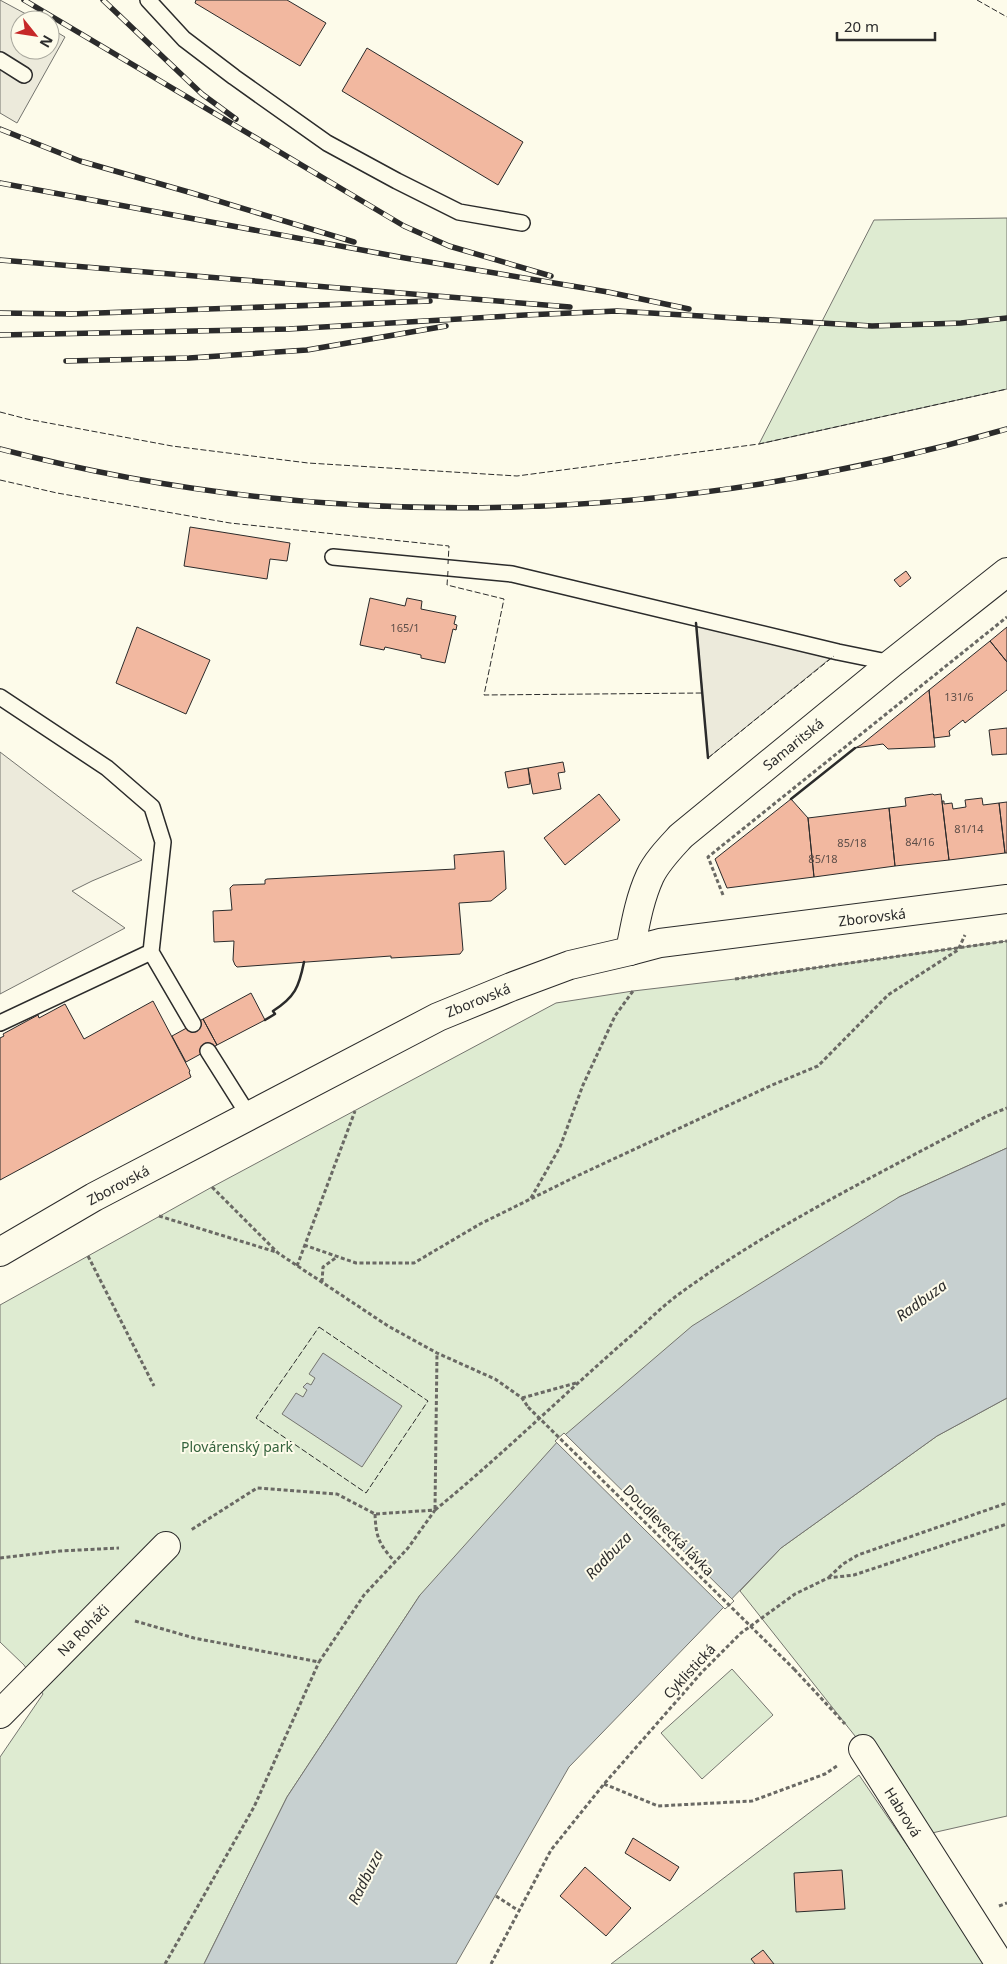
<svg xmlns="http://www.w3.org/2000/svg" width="1007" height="1964" font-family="'Noto Sans',sans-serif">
<rect width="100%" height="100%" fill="#fdfbea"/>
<!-- green -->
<path fill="#deebd1" stroke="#74746e" d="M1007 218V389L759 444 874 220Z
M1007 941V1148L899 1197 420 1595 287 1797 204 1964H0V1757L43 1694 24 1665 0 1642V1305L212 1187 556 1003 633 991 735 979Z
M1007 1398V1816L932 1833 740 1591 781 1548 937 1436Z
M732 1669 773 1715 702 1779 661 1733Z
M859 1775 988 1964H611Z"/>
<!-- parking -->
<path fill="#eceadb" stroke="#74746e" d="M0 0 37 20H20V50H50V28L65 37 17 123 0 113Z
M696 618 838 652 708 758Z
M0 752 142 860 92 881 72 891 125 928 0 994Z"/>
<!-- water -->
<path fill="#c7d0d0" stroke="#74746e" d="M1007 1148V1398L937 1436 781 1548 569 1767 456 1964H204L287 1797 420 1595 559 1440 692 1326 899 1197Z
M323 1353 402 1406 362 1467 282 1414 296 1393 303 1397 307 1390 303 1387 307 1383 311 1385 315 1378 309 1374Z"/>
<!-- pier -->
<path fill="#fdfbea" stroke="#74746e" d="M564 1433 734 1601 725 1609 555 1441Z"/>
<!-- building -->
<path fill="#f2b8a0" stroke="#2b2b2b" d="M196 0H287L326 23 300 66 195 3Z
M367 48 523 142 498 185 342 91Z
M190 527 290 543 287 561 270 559 267 579 184 566Z
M906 571 911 578 900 587 894 580Z
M370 598 405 606 407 598 422 601 421 609 456 616 454 624 457 625 456 630 453 629 445 663 421 658V655L385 647 384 650 360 645Z
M137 627 210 660 186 714 116 683Z
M1007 627V662L990 641Z
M990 641 1007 662V690L965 723 963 720 949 731 950 736 934 738 929 690Z
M929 690 935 747 888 749 883 744 855 748 861 745Z
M1007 728V754L992 755 989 730Z
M563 762 565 772 558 773 561 789 533 794 528 768Z
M528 768 530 784 508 788 505 772Z
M599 794 620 820 565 865 544 838Z
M933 794 934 795 941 794 949 860 895 866 889 808 906 806 905 798Z
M982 798 983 805 999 803 1005 853 949 860 942 801H944V804L952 803 953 809 966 807 965 800Z
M791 799 808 818 814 877 727 888 715 859Z
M1007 802V853H1005L999 803Z
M889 808 895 866 814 877 808 818Z
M504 851 506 889 491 901 459 903 463 950 460 954 391 958V956L237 967 235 965 233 960 234 941 214 942 213 911 232 910 230 888 233 885 265 884V880L267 879 455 869 454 855Z
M251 993 265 1020 217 1045 203 1019Z
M153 1001 190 1071 189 1072 191 1077 0 1180V1038L4 1036 3 1034 38 1015 39 1018 65 1004 84 1039Z
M203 1019 217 1045 186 1062 172 1036Z
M633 1838 679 1867 670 1881 625 1853Z
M585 1867 631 1908 606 1936 560 1896Z
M842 1870 845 1909 796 1912 794 1873Z
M763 1950 774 1964H755L751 1959Z"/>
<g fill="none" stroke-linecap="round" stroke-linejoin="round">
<defs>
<path id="service" d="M148 0 184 39 234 77 327 143 397 181 459 212 522 223
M0 60 24 75
M333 557 512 574 838 652 892 663
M0 697 107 768 152 807 163 842 151 952
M0 1023 151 952 193 1024
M208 1051 249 1116"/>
<path id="minor" d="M0 1714 166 1546
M863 1749 1000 1964"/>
<path id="tertiary" d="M630 951 660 943 1007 899"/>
<path id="secondary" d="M0 1252 94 1197 438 1017 511 987 570 965 630 951C635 926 639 900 650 876 657 861 670 848 681 836L892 663 1007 572"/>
</defs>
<!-- service casing -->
<use href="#service" stroke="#2b2b2b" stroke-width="18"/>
<!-- minor casing -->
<use href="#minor" stroke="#2b2b2b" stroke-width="30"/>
<!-- tertiary casing -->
<use href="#tertiary" stroke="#2b2b2b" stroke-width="30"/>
<!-- secondary casing -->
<use href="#secondary" stroke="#2b2b2b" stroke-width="30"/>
<!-- path -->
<path stroke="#6a6964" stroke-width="3" stroke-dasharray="4 2.5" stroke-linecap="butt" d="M723 895 708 857 1007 617
M735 979 1007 941
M212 1187 278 1253 388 1326 437 1353 495 1379 522 1398 528 1407
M531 1198 560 1147 583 1085 615 1016 633 991
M159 1216 276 1252
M304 1245 356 1263H414L480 1224 579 1175 770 1086 818 1066 888 995 958 950 965 935
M88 1256 154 1386
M297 1266 355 1111
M322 1282 323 1267 337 1257
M522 1398 576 1383
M435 1509 437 1353
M435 1510C501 1456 561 1397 625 1341 643 1326 660 1308 679 1294 775 1224 883 1172 987 1116L1007 1108
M375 1514C376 1538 379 1544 395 1562
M0 1558 60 1551 119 1548
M829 1577 843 1564 858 1555 1007 1503
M135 1621 194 1638 319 1662 364 1595 408 1548 435 1510 375 1514 337 1494 257 1488 191 1530
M794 1669 845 1724
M604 1784 658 1806 752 1801 825 1774 837 1766
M496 1896 519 1911
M999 1906 1007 1903
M165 1964 254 1807 319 1662
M491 1964 551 1850 604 1784 702 1672 741 1633 795 1594 828 1578 854 1575 1007 1524"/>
<!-- service -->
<use href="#service" stroke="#fdfbea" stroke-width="15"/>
<!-- minor -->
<use href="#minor" stroke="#fdfbea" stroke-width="28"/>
<!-- tertiary -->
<use href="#tertiary" stroke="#fdfbea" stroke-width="28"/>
<!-- secondary -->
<use href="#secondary" stroke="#fdfbea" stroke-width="28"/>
<defs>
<path id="rail" d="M24 0 404 226 449 246 551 276
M103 0 202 94 236 119
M0 129 80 161 192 193 354 242
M0 183 405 258 608 292 689 309
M0 260 570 307
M0 313 71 314 430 301
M0 335 289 329 525 315 617 311 872 326 961 323 1007 318
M66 361 189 358 307 350 446 326
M0 449C333 536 677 524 1007 429"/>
</defs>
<!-- rail casing -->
<use href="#rail" stroke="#2b2b2b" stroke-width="5.5"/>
<!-- rail -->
<use href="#rail" stroke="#fdfbea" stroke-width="4" stroke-dasharray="11" stroke-linecap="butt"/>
<!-- path-bridge -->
<path stroke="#6a6964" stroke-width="3" stroke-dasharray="4 2.5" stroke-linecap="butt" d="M528 1407 794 1669"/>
<!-- fence -->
<path stroke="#2b2b2b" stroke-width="1" stroke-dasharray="6 2.5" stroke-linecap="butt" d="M977 0 1007 17
M0 412 27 419 172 446 308 463 517 476 759 444 1007 389
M0 480 57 493 230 523 449 546 448 564
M448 571 447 585 504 599 484 695 702 693
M708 758 834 656
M319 1327 428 1401 366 1493 256 1418Z"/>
<!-- wall -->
<path stroke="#2b2b2b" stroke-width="2.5" d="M696 623 708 758
M791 799 855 748
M265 1020 275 1014 273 1011C295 997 299 987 304 962"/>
</g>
<g text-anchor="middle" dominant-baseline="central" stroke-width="4" stroke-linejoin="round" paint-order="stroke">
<!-- number labels -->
<g font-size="11" fill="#5d4e48">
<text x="405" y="627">165/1</text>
<text x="959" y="696">131/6</text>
<text x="969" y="828">81/14</text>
<text x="920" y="841">84/16</text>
<text x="852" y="842">85/18</text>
<text x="823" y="858">85/18</text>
</g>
<!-- street labels -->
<g font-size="14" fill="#2b2b2b" stroke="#fdfbea">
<text transform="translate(793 744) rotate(-39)">Samaritská</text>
<text transform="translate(872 917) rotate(-7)">Zborovská</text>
<text transform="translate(478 1000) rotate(-22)">Zborovská</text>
<text transform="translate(118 1185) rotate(-28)">Zborovská</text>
<text transform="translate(669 1530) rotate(45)">Doudlevecká lávka</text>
<text transform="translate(83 1630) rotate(-45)">Na Roháči</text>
<text transform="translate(689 1671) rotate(-47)">Cyklistická</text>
<text transform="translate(903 1812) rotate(58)">Habrová</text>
</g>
<!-- park labels -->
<g font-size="14" fill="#34623c" stroke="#fdfbea">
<text x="237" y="1446">Plovárenský park</text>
</g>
<!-- water labels -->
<g font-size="15" font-style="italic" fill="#2b2b2b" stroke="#fdfbea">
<text transform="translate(921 1300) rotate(-36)">Radbuza</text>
<text transform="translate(608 1555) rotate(-46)">Radbuza</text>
<text transform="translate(365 1877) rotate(-63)">Radbuza</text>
</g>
</g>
<!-- north arrow -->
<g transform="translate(35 35) rotate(120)"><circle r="24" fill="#fdfbea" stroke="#a9a89e"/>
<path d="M0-4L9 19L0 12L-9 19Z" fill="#c62828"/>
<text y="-8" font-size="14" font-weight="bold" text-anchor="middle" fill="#2b2b2b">N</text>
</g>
<!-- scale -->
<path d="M837 32v8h98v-8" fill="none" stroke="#2b2b2b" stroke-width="2.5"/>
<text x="844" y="32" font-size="15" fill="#2b2b2b" stroke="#fdfbea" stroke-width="4" paint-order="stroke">20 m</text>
</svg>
